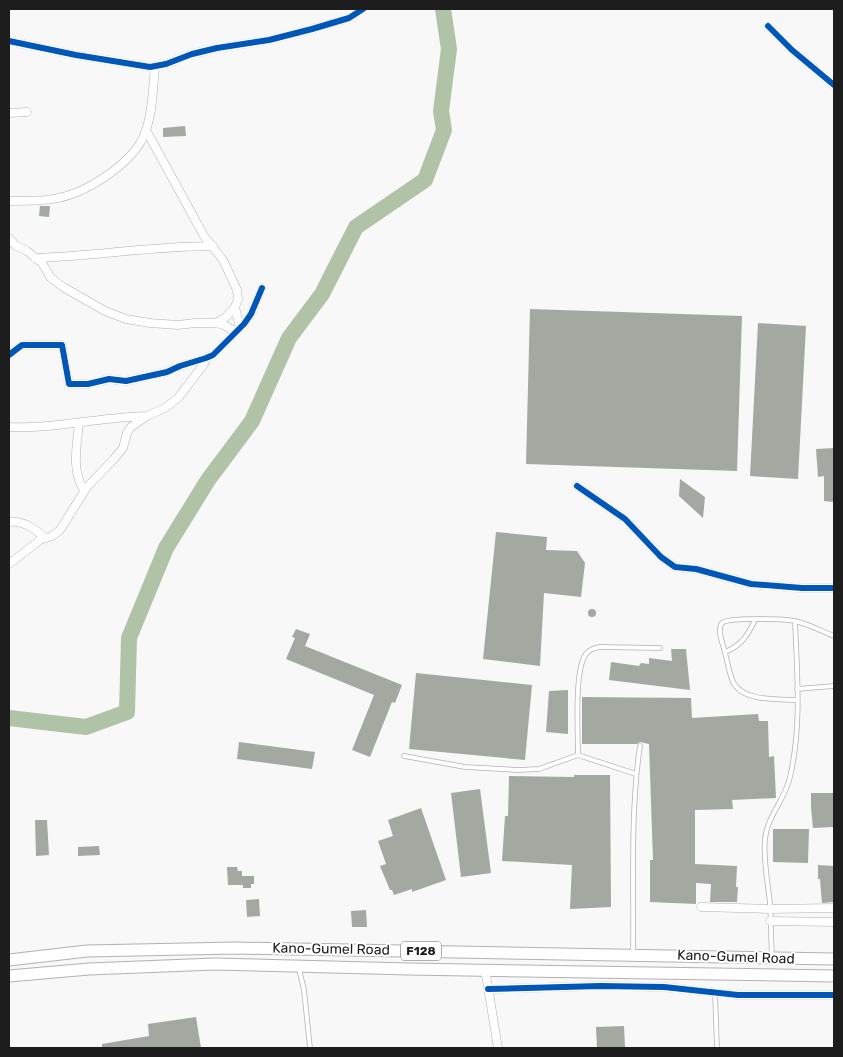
<svg xmlns="http://www.w3.org/2000/svg" width="843" height="1057" font-family="Rubik,sans-serif">
<rect width="100%" height="100%" fill="#f7f8f7"/>
<g fill="none" stroke-linecap="round" stroke-linejoin="round">
<!-- river -->
<path stroke="#b1c3a6" stroke-width="16" d="M9 718 86 727 127 712 129 638 166 548 208 480 252 421 289 338 322 294 356 227 425 180 444 130 441 111 449 49 443 9"/>
</g>
<!-- building -->
<path fill="#a3a8a0" d="M185 126 186 136 163 137V128Z
M40 206H50L49 217 39 216Z
M530 309 742 316 737 471 526 464Z
M758 323 806 326 798 479 750 476Z
M834 448V502L824 501V476L818 477 816 449Z
M680 479 705 497 703 518 679 496Z
M496 532 547 537 546 550 577 551 585 563 581 597 544 593 540 666 483 659Z
M588 613a4 4 0 1 1 8 0a4 4 0 1 1-8 0Z
M296 629 310 634 305 646 402 685 395 703 392 702 370 757 352 750 374 695 286 659 295 638 292 637Z
M671 649H686L690 690 609 680 611 662 639 666 641 663 649 664V658L672 661Z
M416 673 532 685 525 760 409 749Z
M568 690V734L546 732 549 691Z
M582 697 691 698 692 718 758 714 759 721H768L769 757 774 756 776 798 732 800 733 809 695 810V864L737 866 736 887H738L737 902H710L711 884 696 883V904L650 902V860H653L649 744 640 742 637 744H582Z
M239 742 315 752 312 769 237 759Z
M574 775H610L611 907 570 909 572 865 502 861 505 816H508L509 776 574 777Z
M480 789 491 873 461 877 451 793Z
M811 793H834V827L813 828 811 808Z
M421 808 446 880 412 892V889L394 895 392 890H390L380 866 386 864 378 841 393 836 388 820Z
M35 820H47L49 855 36 856Z
M773 829H809L808 863 773 862Z
M99 846 100 855 78 856V847Z
M818 865 834 866V902L822 903 820 879H818Z
M227 867H237L238 871H242V876H254V884H251V888H243V885H228Z
M259 899 260 916 247 917 246 900Z
M366 910 367 927H352L351 911Z
M196 1017 201 1048H102V1044L149 1036 148 1024Z
M624 1026 625 1048H597L596 1027Z"/>
<g fill="none" stroke-linecap="round" stroke-linejoin="round">
<defs>
<path id="service" d="M725 652C741 646 748 635 755 620
M797 689 834 686
M797 700C779 699 743 702 733 682 729 673 727 659 724 649 722 642 717 629 722 623 728 617 785 619 795 621 808 624 822 631 834 636
M578 755C578 733 574 669 586 654 590 649 594 648 600 647L660 648
M404 756 465 767 519 770 539 769 578 755 636 774
M633 954C634 885 630 814 640 746
M772 957C771 939 771 921 770 904 768 882 763 861 765 839 767 816 785 800 790 777 802 726 797 672 795 621
M299 969 304 990 310 1048
M715 992 717 1048"/>
<path id="minor" d="M768 26 792 50 834 85
M9 41 76 55 150 67 166 64 192 54 217 48 269 40 312 29 349 18 363 9
M9 113 27 112
M146 130 204 236 223 260 237 290 238 299 235 307 225 318 216 323
M9 201C25 200 43 202 58 198 88 192 137 161 146 130 153 110 153 87 155 66
M9 238 16 246 27 251 42 263 51 278 63 287 105 311 126 319 150 323 178 325 195 323H216L224 325 236 332
M35 258C94 256 154 246 213 246
M235 307 240 328
M9 355 22 345H62L69 384H88L109 379 126 381 167 372 180 366 206 358 213 355 244 324 251 314 262 288
M79 423C77 445 71 471 84 490
M9 427C55 429 101 417 147 416
M577 486 625 519 661 557 675 567 696 569 751 584 802 588H834
M9 522C23 520 35 529 45 538
M9 564 40 540 52 536 60 530 87 487 113 460 123 448 127 433 131 427 147 416 165 408 178 398 204 364 206 358
M701 907 770 909 834 908
M770 921 834 922
M485 969 498 1048
M488 989 600 986 664 987 738 995H834"/>
<path id="primary" d="M9 960 87 951 235 948 834 959
M9 976 89 969 215 964 409 969 834 976"/>
</defs>
<!-- service casing -->
<use href="#service" stroke="#b1b2b1" stroke-width="5.5"/>
<!-- minor casing -->
<use href="#minor" stroke="#b1b2b1" stroke-width="9"/>
<!-- primary casing -->
<use href="#primary" stroke="#b1b2b1" stroke-width="13"/>
<!-- service -->
<use href="#service" stroke="#fefefe" stroke-width="4"/>
<!-- minor -->
<use href="#minor" stroke="#fefefe" stroke-width="8"/>
<!-- primary -->
<use href="#primary" stroke="#fefefe" stroke-width="11"/>
<defs>
<path id="cycleway" d="M768 26 792 50 834 85
M9 41 76 55 150 67 166 64 192 54 217 48 269 40 312 29 349 18 363 9
M9 355 22 345H62L69 384H88L109 379 126 381 167 372 180 366 206 358 213 355 244 324 251 314 262 288
M577 486 625 519 661 557 675 567 696 569 751 584 802 588H834
M488 989 600 986 664 987 738 995H834"/>
</defs>
<!-- cycleway casing -->
<use href="#cycleway" stroke="#fff" stroke-width="9"/>
<!-- cycleway -->
<use href="#cycleway" stroke="#0057b8" stroke-width="6"/>
</g>
<g text-anchor="middle" dominant-baseline="central" stroke-width="4" stroke-linejoin="round" paint-order="stroke">
<!-- shield labels -->
<rect fill="#fff" stroke="#606160" stroke-width="1" x="401" y="941.5" width="40" height="19" rx="4"/>
<g font-size="12" font-weight="bold" fill="#1c1d1c">
<text x="421" y="951">F128</text>
</g>
<!-- street labels -->
<g font-size="14" fill="#1c1d1c" stroke="#fff">
<text transform="translate(331 949) rotate(1)">Kano-Gumel Road</text>
<text transform="translate(736 957) rotate(2)">Kano-Gumel Road</text>
</g>
</g>
<!-- border -->
<rect width="843" height="1057" fill="none" stroke="#1c1d1c" stroke-width="20"/>
</svg>
